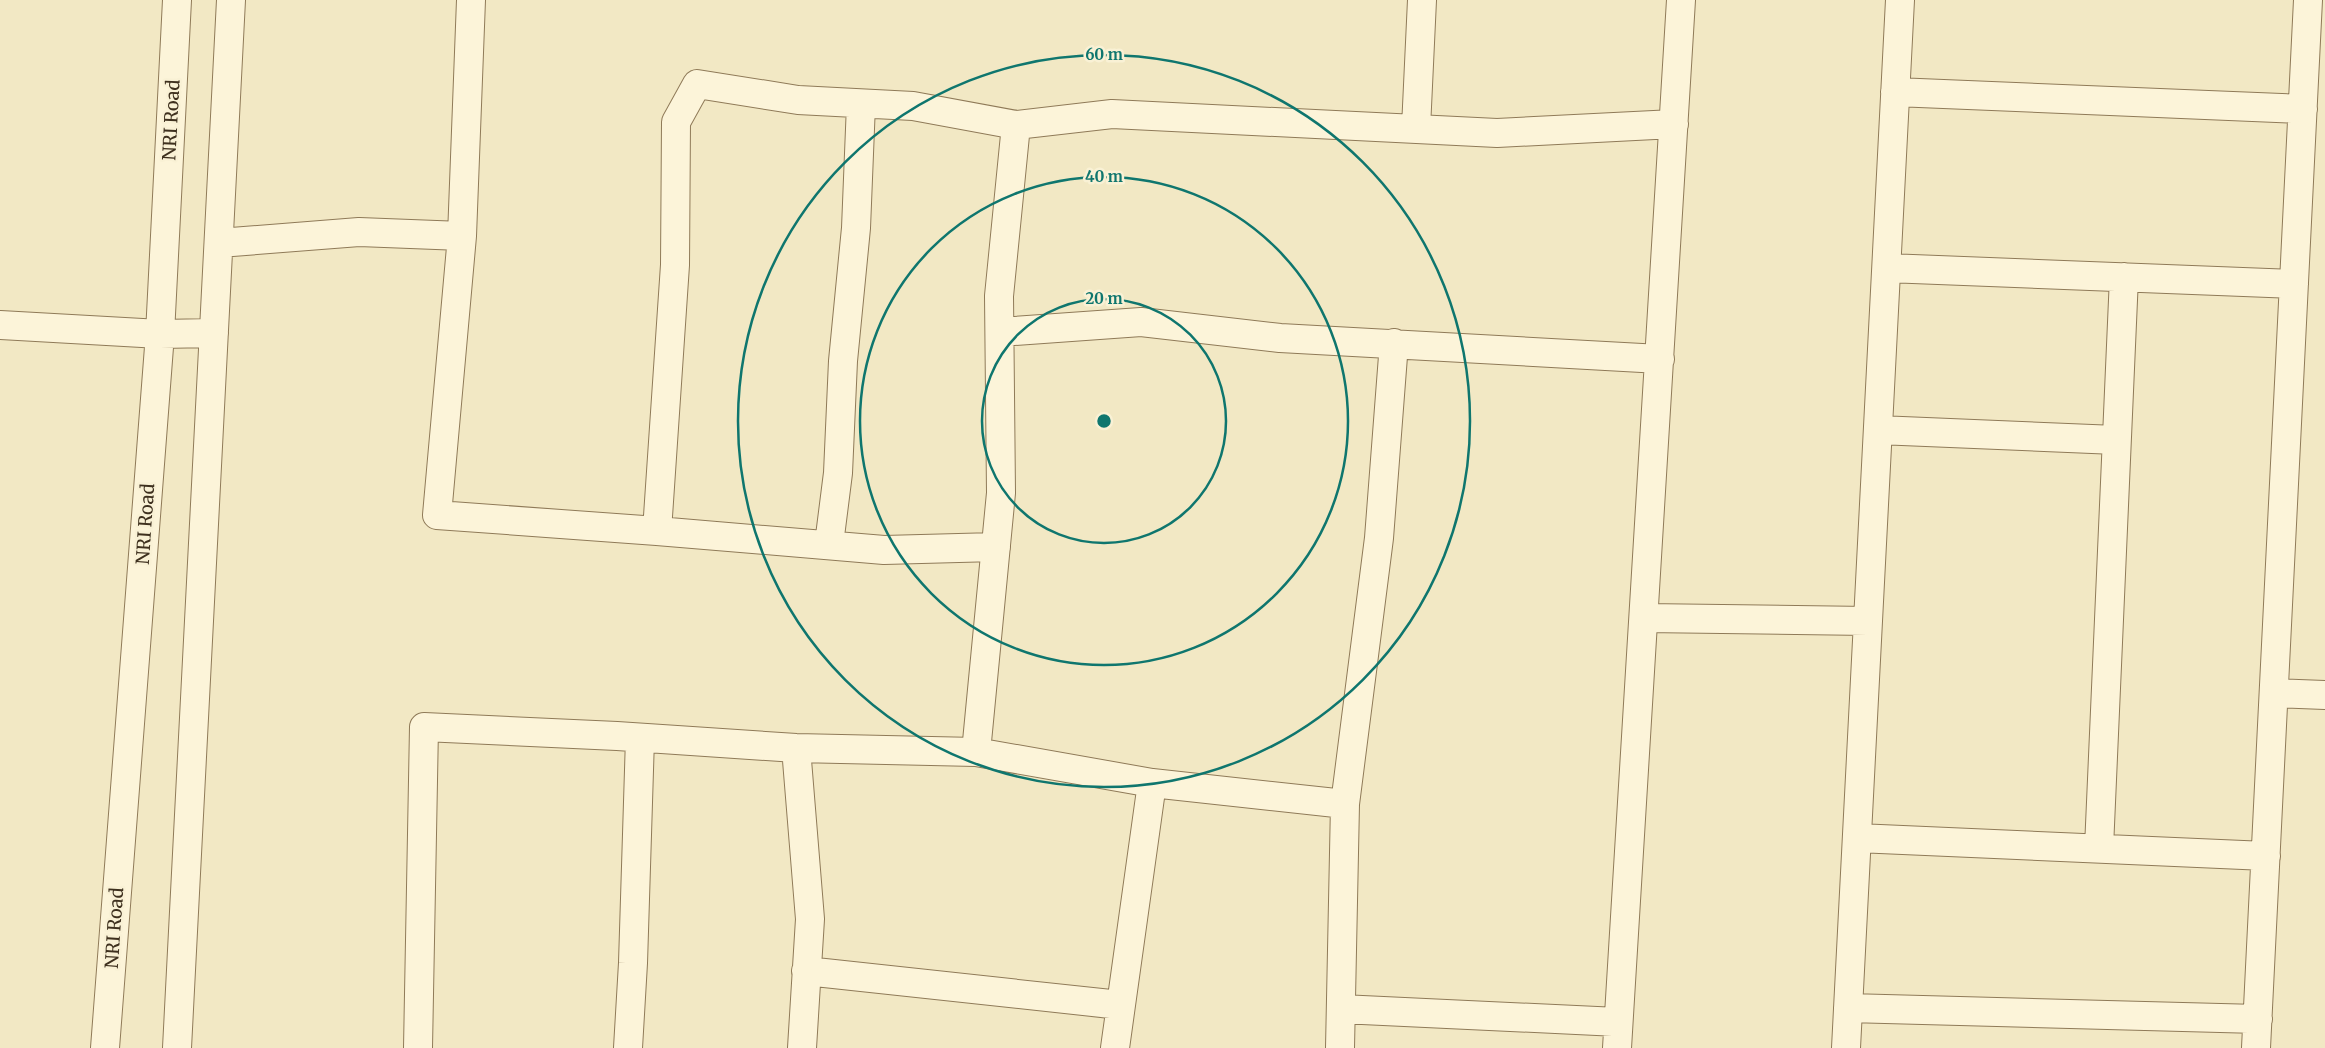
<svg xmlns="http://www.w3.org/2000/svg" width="2325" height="1048" font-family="Merriweather,serif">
<rect width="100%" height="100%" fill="#f2e8c4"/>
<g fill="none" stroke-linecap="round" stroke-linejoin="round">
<defs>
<path id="minor" d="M1895 92 2303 109
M1416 128 1422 0
M462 236 437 515 657 531
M219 243 359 232 462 236 471 0
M1887 268 2294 284
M0 325 160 334 214 333
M1000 332 1141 322 1280 338 1660 359
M1878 430 2116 440
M829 544 838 473 843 361 856 228 861 104
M996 547 884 550 657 531 675 265 676 122 697 84 798 100 913 106 1016 125 1112 114 1497 133 1674 124
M1645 618 1868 621
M2274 693 2325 695
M796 748 810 919 802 1048
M976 752 1001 493 999 296 1016 125
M1857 838 2266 856
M2099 848 2124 277
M806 971 1120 1005
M1848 1008 2258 1019
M1341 1009 1618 1022
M105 1048 160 334 177 0
M177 1048 231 0
M418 1048 424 727 617 736 796 748 976 752 1152 783 1345 804
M628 1048 633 963 640 738
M1115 1048 1152 783
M1340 1048 1345 804 1379 538 1394 343
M1617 1048 1681 0
M1846 1048 1900 0
M2256 1048 2308 0"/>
</defs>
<!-- minor casing -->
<use href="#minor" stroke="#8f7a58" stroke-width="30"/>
<!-- minor -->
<use href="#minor" stroke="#fcf4d9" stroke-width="28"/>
</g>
<!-- distance rings -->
<g fill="none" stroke="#0f766e" stroke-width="2.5">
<circle cx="1104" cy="421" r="122"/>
<circle cx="1104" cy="421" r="244"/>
<circle cx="1104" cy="421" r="366"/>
</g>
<g text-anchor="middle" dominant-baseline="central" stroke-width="5" stroke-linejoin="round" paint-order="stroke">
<!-- street labels -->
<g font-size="18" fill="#3e301e" stroke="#f9f1d5">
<text transform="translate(171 120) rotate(-87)">NRI Road</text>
<text transform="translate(145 524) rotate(-86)">NRI Road</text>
<text transform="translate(114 928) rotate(-86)">NRI Road</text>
</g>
</g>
<circle cx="1104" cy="421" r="8" fill="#0f766e" stroke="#f9f1d5" stroke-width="2.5"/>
<g font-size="15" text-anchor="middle" font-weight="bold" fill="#0f766e" stroke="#f9f1d5" stroke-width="5" stroke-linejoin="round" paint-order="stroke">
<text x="1104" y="60">60 m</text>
<text x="1104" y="182">40 m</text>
<text x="1104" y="304">20 m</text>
</g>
</svg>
